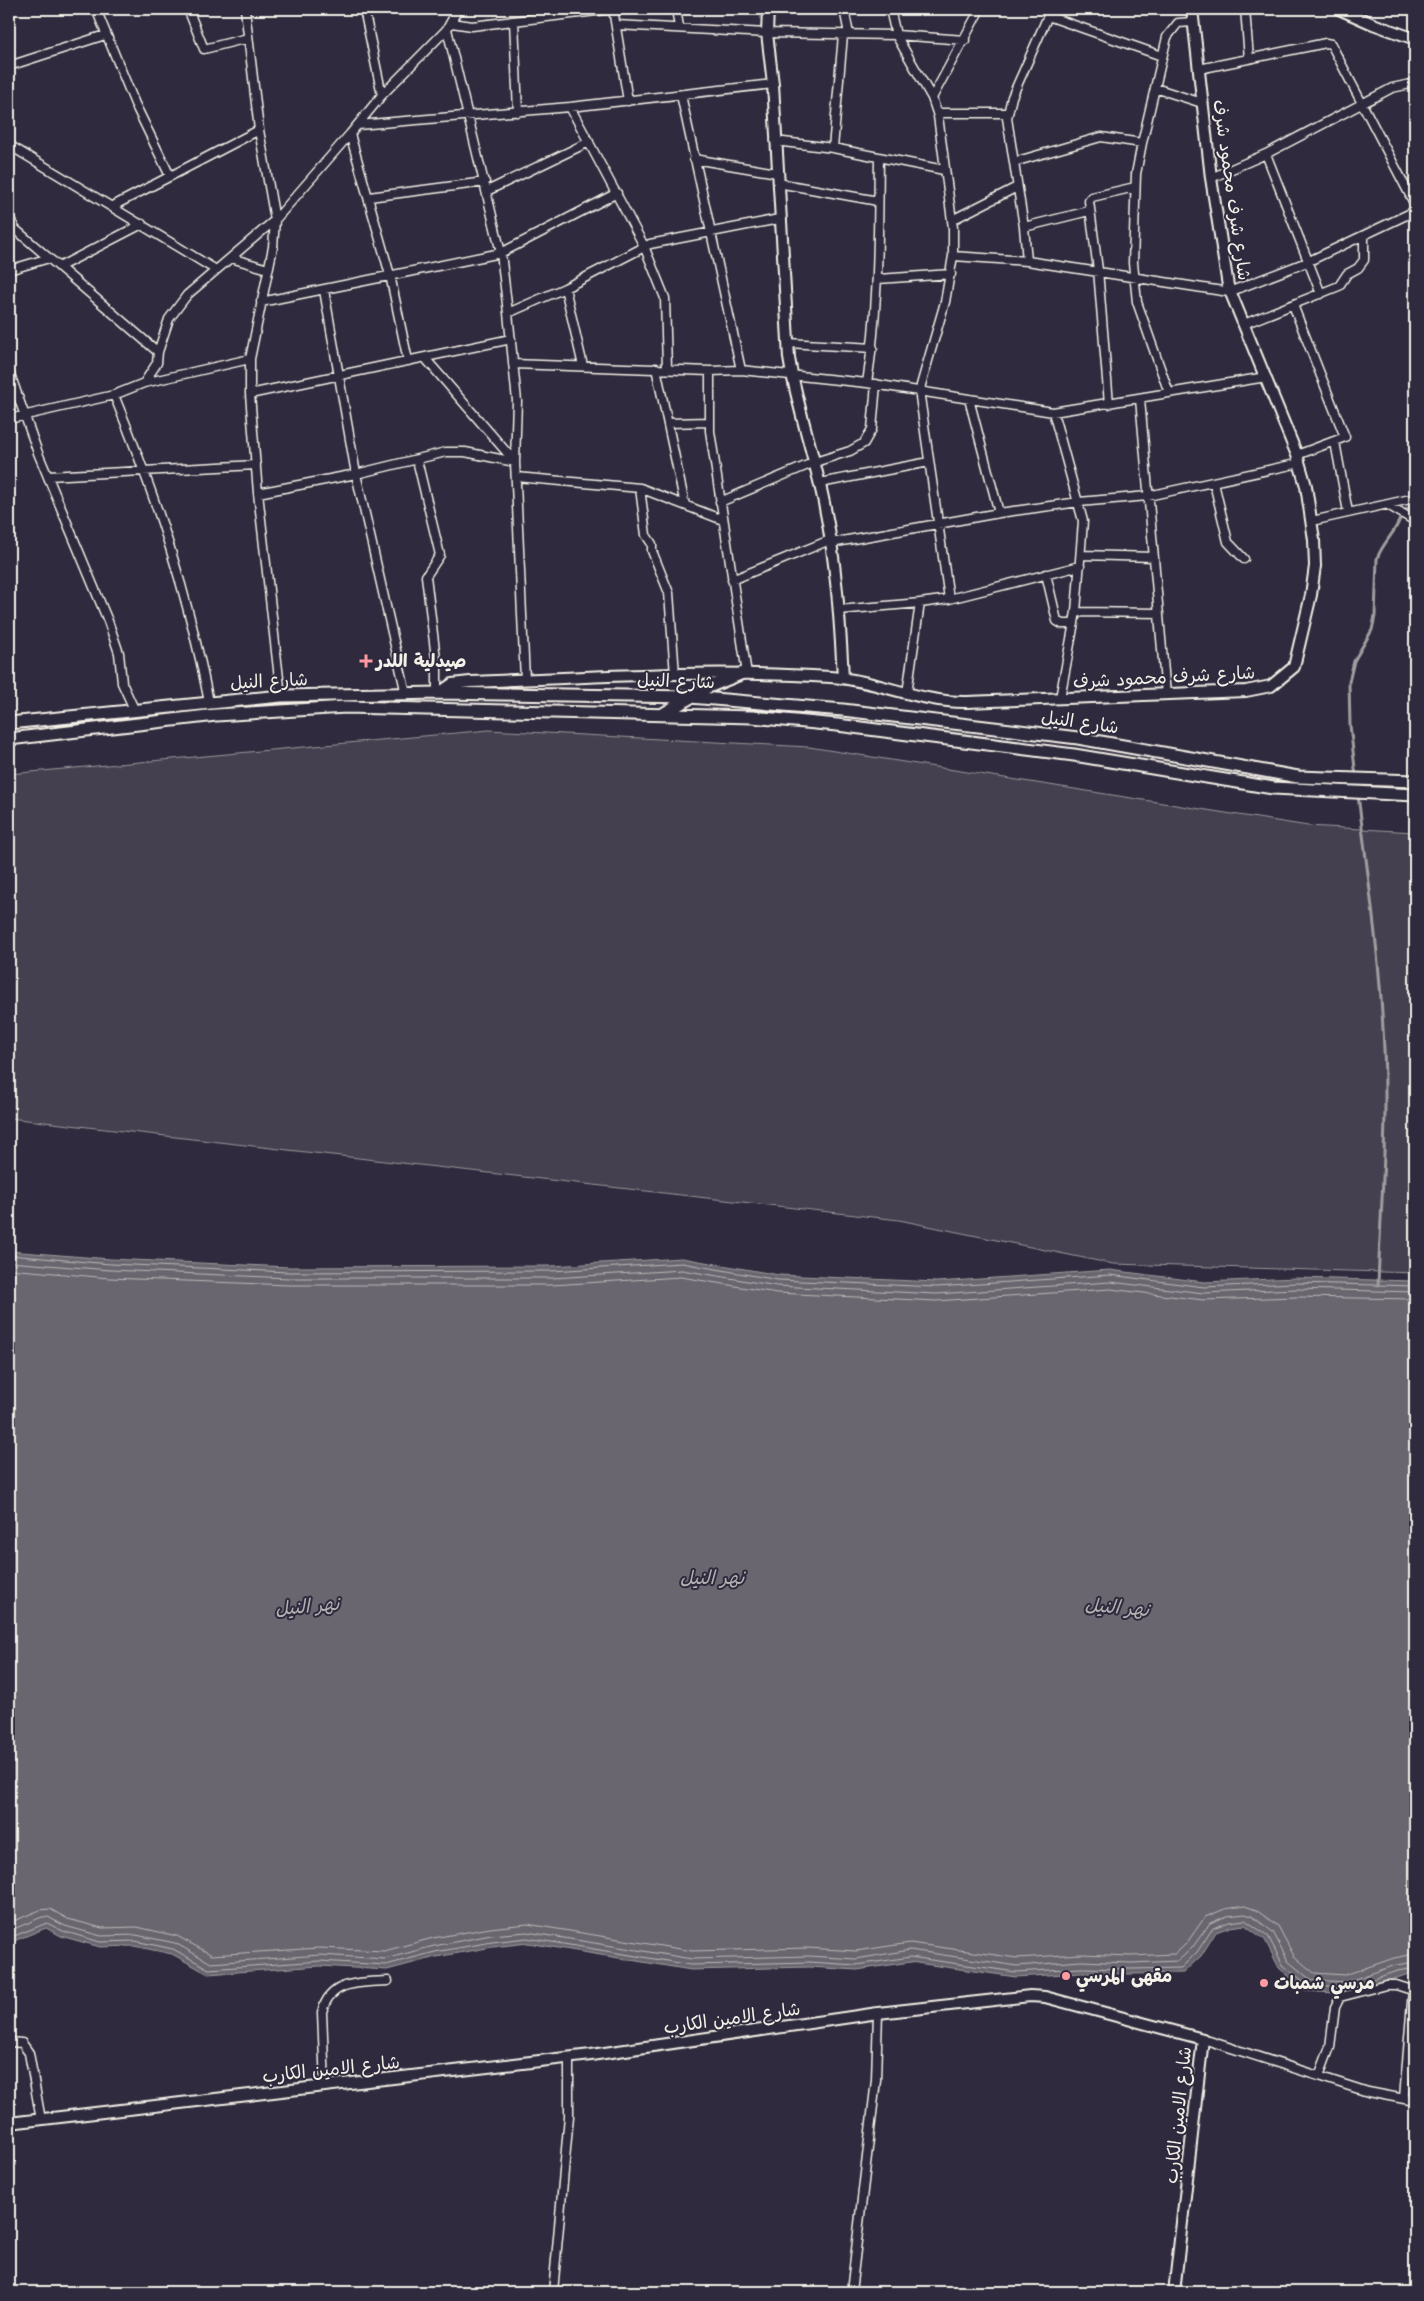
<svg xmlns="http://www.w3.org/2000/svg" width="1424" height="2301" font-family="'Shantell Sans','Playpen Sans Arabic',sans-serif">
<rect width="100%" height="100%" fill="#2f2a3d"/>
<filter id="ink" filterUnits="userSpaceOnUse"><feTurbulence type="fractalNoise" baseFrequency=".02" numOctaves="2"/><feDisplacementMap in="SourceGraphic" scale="10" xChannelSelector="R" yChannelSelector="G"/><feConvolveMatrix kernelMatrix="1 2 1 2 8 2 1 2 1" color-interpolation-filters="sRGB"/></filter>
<g filter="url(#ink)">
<!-- green -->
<path fill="#454050" stroke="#9c989c" d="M489 730 809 747 1308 826 1415 832V1273L1113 1264 899 1220 9 1118V774Z"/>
<!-- water -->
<path fill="#6a6670" stroke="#a19ea0" d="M9 1251 110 1259 289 1267 552 1266 682 1258 779 1275 937 1282 1110 1270 1204 1282 1296 1278 1415 1281V1972L1348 1994 1306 1991 1279 1968 1265 1940 1245 1925 1230 1927 1216 1932 1201 1956 1183 1973 1131 1974 1081 1973 1016 1977 910 1962 857 1970 809 1967 691 1970 528 1943 493 1947 436 1957 387 1970 320 1966 208 1974 172 1954 134 1946 100 1947 61 1936 46 1928 9 1943Z"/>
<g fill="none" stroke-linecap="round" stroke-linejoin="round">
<!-- shore -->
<path stroke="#bdb9b8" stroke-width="1" d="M9 1255 110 1264 289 1272 552 1271 682 1263 778 1280 937 1287 1110 1275 1204 1287 1296 1283 1415 1286
M9 1262 110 1270 289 1278H552L682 1270 777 1286 937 1294 1110 1282 1204 1293 1296 1289 1415 1292
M9 1269 109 1278 289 1285H552L681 1277 777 1293 936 1301 1110 1289 1204 1300 1296 1297 1415 1299
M9 1923 40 1910 50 1909 68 1919 102 1928 137 1927 177 1936 212 1955 319 1948 384 1951 433 1938 490 1928 527 1924 692 1951 808 1948 856 1951 910 1943 1017 1958 1081 1954 1131 1956 1175 1954 1186 1944 1205 1917 1225 1909 1245 1906 1256 1910 1278 1926 1294 1956 1314 1973 1345 1975 1394 1958 1415 1954
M9 1931 42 1917H48L65 1926 101 1936 136 1935 175 1943 211 1963 320 1955 385 1959 434 1946 491 1935 527 1932 692 1959 809 1956 856 1959 910 1950 1017 1966 1081 1961 1131 1963 1178 1961 1192 1948 1210 1923 1227 1916 1245 1914 1252 1916 1273 1932 1288 1961 1311 1980 1346 1982 1396 1965 1415 1962
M9 1938 47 1923 63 1931 100 1942 135 1941 173 1949 209 1969 320 1961 386 1965 435 1952 492 1942 527 1938 691 1965 809 1962 856 1965 910 1957 1016 1972 1081 1968 1131 1969 1181 1968 1197 1952 1213 1928 1229 1922 1245 1920 1268 1936 1283 1965 1309 1986 1347 1988 1397 1971 1415 1968"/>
<!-- stream -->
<path stroke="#a19ea0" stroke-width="3" d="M1404 511 1415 504
M1356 777 1350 725 1349 682 1354 661 1372 630 1375 616 1377 559C1382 543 1396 533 1401 516
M1358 795C1371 899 1386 1002 1385 1106 1385 1166 1380 1225 1378 1285"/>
<defs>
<path id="street" d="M96 9 135 104 170 176
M188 9 204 49 248 38
M245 9 259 130 275 220 273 247 250 359V394L258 493 281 696
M364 9 382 95
M613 9 628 101
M676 9 679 27
M844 9 849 34
M890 9 896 35 932 98
M1245 9 1249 59
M1048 16 1162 56
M514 21 518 112
M452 23 472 26 613 9
M616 25 767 33 896 35 965 40
M447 29 501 253 508 313 517 401 515 462 525 680
M9 66 105 35
M1199 69 1326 43 1331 44 1415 205
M1155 88 1202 103
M681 95 741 370
M570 107 644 246 665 298 667 368
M938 113H1008
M358 125 570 107 773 84
M350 134 390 275 408 361
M775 141 833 148 944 170
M9 145 216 270
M833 148 843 35
M1266 154 1321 294
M694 159 777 173
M1014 162 1101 137 1142 143
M1211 178 1266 154 1392 88 1415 83
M778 183 878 201
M487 191 589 142
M369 197 485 182
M113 206 259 130
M9 216 15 229 158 352
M952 220 1017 187
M1024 227 1089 211
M953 256 1027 261 1229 292 1307 262 1415 211
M231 258 268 269
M1027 261 1024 227 1007 118 1012 97 1051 9
M59 267 142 224
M9 270 49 258
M878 279 951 274
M565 288 583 366
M324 290 356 474 406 694
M261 302 501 253 617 193
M1293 305 1345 437 1297 455
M508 313 565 288 650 244 779 219
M1244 324 1339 286 1347 274 1358 268 1364 260V236
M788 343 873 348
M425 358 515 462
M513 364 710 371 741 370 867 383 1053 412 1266 377
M656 368 685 505
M9 371 38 453 108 621 119 653 122 683 134 709
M710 371V431L747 674
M144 383 250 359
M867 383C879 307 878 233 879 157
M1169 393 1137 302 1133 263 1136 174 1142 143 1167 37 1178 23 1194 22
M250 394 511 339
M114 395C156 497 188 593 209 702
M969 399 999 513
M1140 399 1166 695
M1109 404 1098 270 1089 201 1092 197 1135 187
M1053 412 1083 521 1076 612 1060 698
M9 419 114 395 144 383 157 363 158 352 169 319 187 295 275 220 350 134 382 95 447 29 458 9
M668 423 709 422
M1335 442 1348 512
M417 460 440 555 426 576 437 667V693
M48 476 256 465
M516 477 640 488 723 520
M820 483 929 462
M1214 483 1228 542 1244 559
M640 488 646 535 652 544V551L669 593 675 675
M258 493 356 474 446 452H465L515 462
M720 502 815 462 850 451 864 443 872 429 876 384
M1388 505 1415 521
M1312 521 1415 498
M831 543 999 513 1079 502 1148 496 1300 463
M1081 555 1154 557
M1046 574 1057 621 1062 624H1074
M732 580 830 540
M949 599 1080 566
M838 610 920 603
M1076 612 1159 613
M907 693 920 603 949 599 920 397 921 385 945 302 953 256V228L938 116 932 98 980 9
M1203 2039 1368 2092 1415 2101
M9 2042 22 2043 29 2053 41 2120
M1319 2076 1330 2047 1335 2007 1340 1997 1386 1985H1396L1415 1991
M325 2086 322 2012C330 1980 359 1983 388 1981
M1404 2098 1413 1990
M553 2292 569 2116V2057
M851 2292 876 2080 878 2013"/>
<path id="secondary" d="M768 9 767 33 773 84 789 358C797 407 814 454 824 503 836 560 840 620 843 678
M1339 9 1373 24 1415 39
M439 693 452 684 470 682C590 677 710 669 830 677 877 680 920 703 967 702L1246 691 1271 686 1294 667 1311 595 1315 566 1314 540 1306 486 1297 455 1228 286 1211 178 1192 9
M9 2123 591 2055 878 2013 1030 1996 1045 1997 1203 2039 1174 2292"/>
<path id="primary" d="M663 714 706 688 743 673
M9 723 281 696 439 693 690 697 843 710 1078 738 1298 777 1415 781
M9 739 216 715 346 707 752 717 837 725 1074 755 1273 788 1415 795"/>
</defs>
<!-- street casing -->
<use href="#street" stroke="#f4f1e8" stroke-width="11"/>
<!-- secondary casing -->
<use href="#secondary" stroke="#f4f1e8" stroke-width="14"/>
<!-- primary casing -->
<use href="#primary" stroke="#f4f1e8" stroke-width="15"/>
<!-- street -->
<use href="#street" stroke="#2f2a3d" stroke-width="8"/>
<!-- secondary -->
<use href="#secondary" stroke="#2f2a3d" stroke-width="10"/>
<!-- primary -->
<use href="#primary" stroke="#2f2a3d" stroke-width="11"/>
</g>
</g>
<!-- markers -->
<g fill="#ff9aa2" stroke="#2f2a3d" stroke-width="2">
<path d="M363.5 653.5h5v5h5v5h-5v5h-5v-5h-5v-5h5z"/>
<circle cx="1066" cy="1976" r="5"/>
<circle cx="1264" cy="1983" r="5"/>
</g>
<g text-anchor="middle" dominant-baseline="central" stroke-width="4" stroke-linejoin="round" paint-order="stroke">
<!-- street labels -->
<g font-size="18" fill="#f4f1e8" stroke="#2f2a3d">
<text transform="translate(1232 190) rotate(82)">شارع شرف محمود شرف</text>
<text transform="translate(1164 677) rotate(-3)">شارع شرف محمود شرف</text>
<text transform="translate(269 681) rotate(-3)">شارع النيل</text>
<text transform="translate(676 681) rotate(2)">شارع النيل</text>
<text transform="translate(1080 722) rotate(8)">شارع النيل</text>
<text transform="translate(732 2018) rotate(-8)">شارع الامين الكارب</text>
<text transform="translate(331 2069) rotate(-6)">شارع الامين الكارب</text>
<text transform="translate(1178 2115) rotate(-84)">شارع الامين الكارب</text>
</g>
<!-- poi labels -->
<g font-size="18" font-weight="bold" fill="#f4f1e8" stroke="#2f2a3d" text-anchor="start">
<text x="376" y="661">صيدلية اللدر</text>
<text x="1076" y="1976">مقهى المرسي</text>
<text x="1274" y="1983">مرسي شمبات</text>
</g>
<!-- water labels -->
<g font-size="19" font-style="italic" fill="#b6b2b2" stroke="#2f2a3d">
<text x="712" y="1577">نهر النيل</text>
<text transform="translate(307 1606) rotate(-5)">نهر النيل</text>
<text transform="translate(1117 1607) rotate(5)">نهر النيل</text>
</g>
</g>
<!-- margin -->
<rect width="1424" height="2301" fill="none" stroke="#2f2a3d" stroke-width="30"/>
<rect x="15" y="15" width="1394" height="2271" fill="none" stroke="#f4f1e8" stroke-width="2" filter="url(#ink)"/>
</svg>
